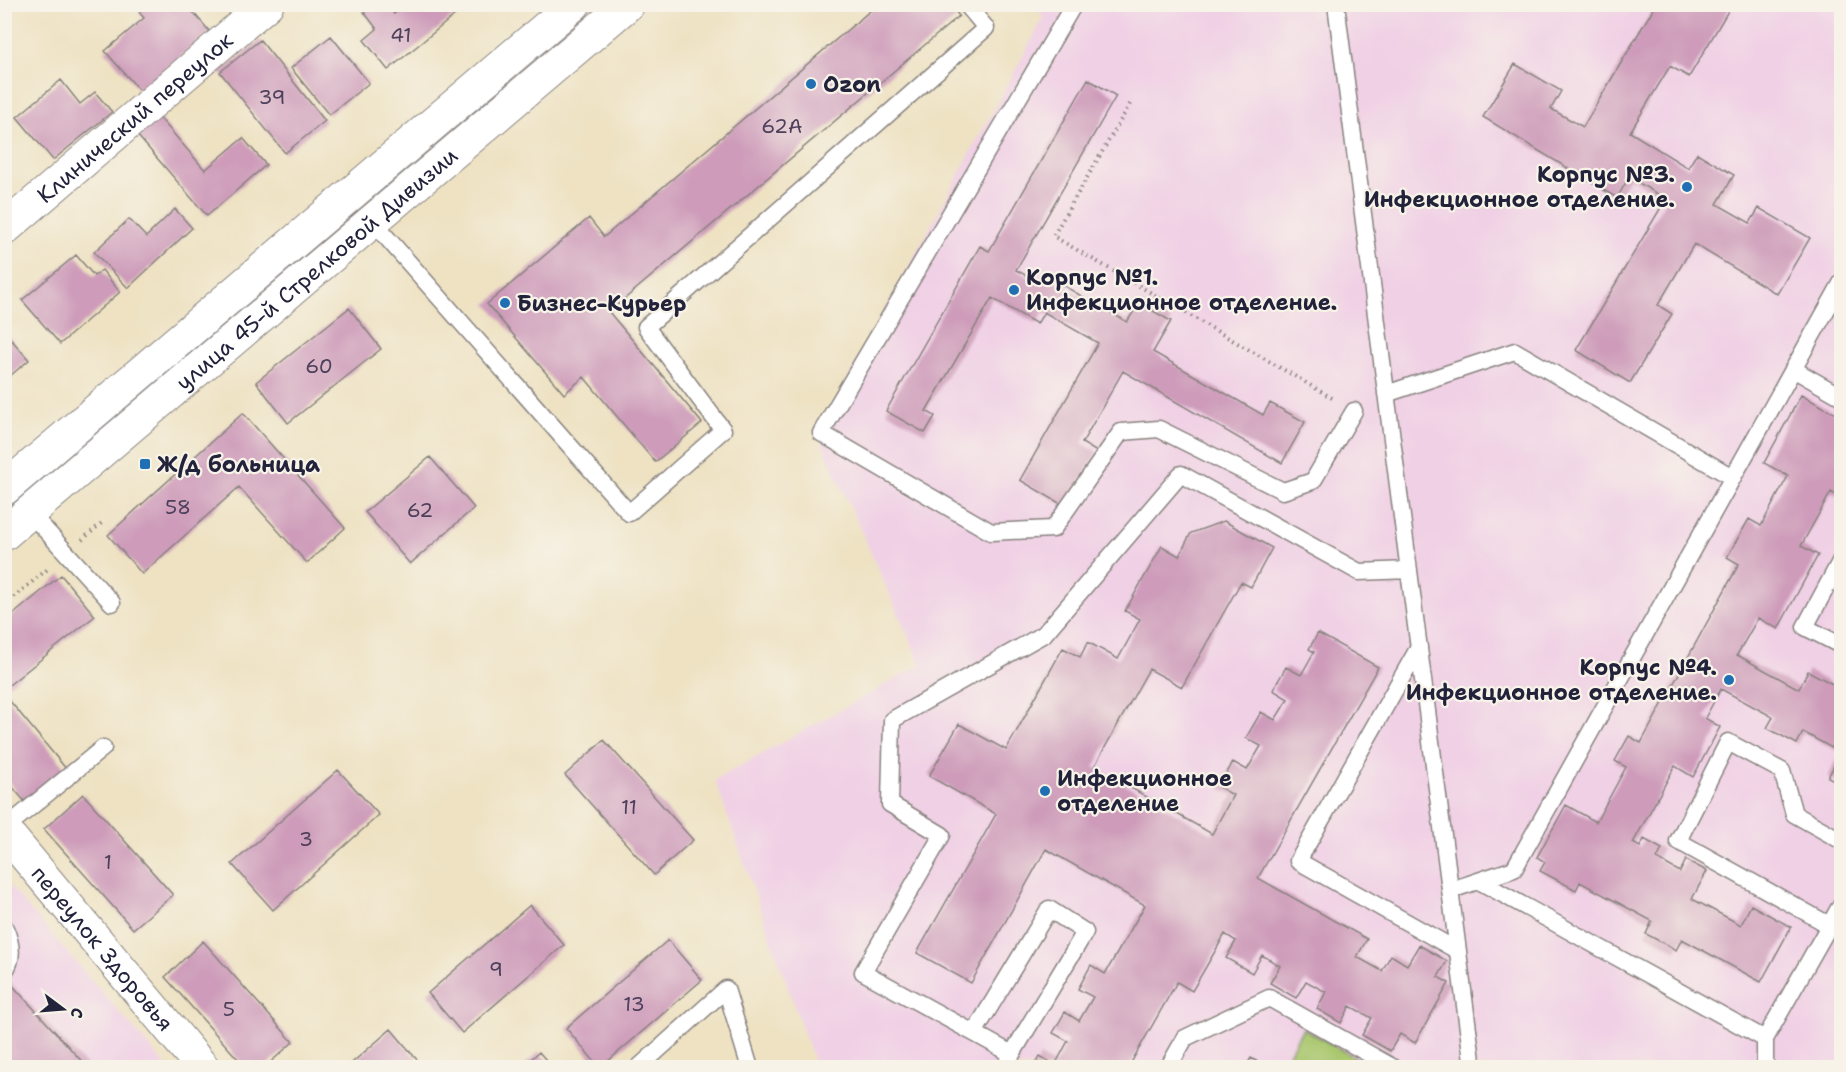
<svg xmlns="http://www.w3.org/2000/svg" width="1846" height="1072" font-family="'Shantell Sans',sans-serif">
<rect width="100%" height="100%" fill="#f7f3e8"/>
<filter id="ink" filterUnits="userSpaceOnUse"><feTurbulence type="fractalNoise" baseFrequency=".0167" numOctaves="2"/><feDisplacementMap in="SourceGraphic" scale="12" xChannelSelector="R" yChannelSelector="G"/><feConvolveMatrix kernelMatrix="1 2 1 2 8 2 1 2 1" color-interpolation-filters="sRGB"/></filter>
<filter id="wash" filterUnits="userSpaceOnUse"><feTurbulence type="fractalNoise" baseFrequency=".008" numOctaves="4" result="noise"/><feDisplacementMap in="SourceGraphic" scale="24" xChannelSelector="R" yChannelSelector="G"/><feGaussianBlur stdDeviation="1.35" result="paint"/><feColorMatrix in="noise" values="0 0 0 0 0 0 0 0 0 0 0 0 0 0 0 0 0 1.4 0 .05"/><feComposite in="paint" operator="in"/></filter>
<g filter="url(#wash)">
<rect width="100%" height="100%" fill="#eee2c3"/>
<!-- built -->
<path fill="#f0d0e5" d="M1033 5H1841V1067H816L715 780 921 665 818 434 1044 17Z
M5 881 167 1067H5Z"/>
<!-- green -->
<path fill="#aac86f" stroke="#667555" stroke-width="1.5" d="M1303 1028 1372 1067H1296L1285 1061Z"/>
<g id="blocks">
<!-- building -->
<path fill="#ce9cba" d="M148 4H163L166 8 170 4H186L210 32 140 91 105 51 144 18 139 12Z
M373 4H387L394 14 405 4H456L461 10 388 70 364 40 377 29 364 12Z
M878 4H950L959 16 609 312 702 423 655 462 584 377 564 394 487 304 589 218 604 237Z
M1656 4 1731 6 1689 77 1670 66 1630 132 1688 168 1697 153 1734 175 1717 204 1750 223 1759 208 1810 238 1777 294 1694 244 1658 305 1672 314 1630 383 1576 350 1666 199 1629 177 1617 198 1483 117 1515 64 1561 91 1551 109 1583 127Z
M331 36 369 83 329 115 291 68Z
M260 40 325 121 285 153 220 72Z
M1088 79 1116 96 1016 270 1038 282 1043 274 1127 322 1139 303 1171 321 1153 352 1263 415 1270 403 1305 422 1282 463 1123 371 1082 443 1097 452 1066 507 1020 480 1098 343 1044 312 1037 324 992 298 926 411 935 416 925 433 886 411 980 246 989 251Z
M61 80 80 104 95 92 112 112 53 160 17 117Z
M159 117 205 170 243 138 266 165 207 216 138 136Z
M175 209 192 228 128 288 94 252 129 219 146 237Z
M76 255 94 276 102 270 120 292 60 344 22 300Z
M349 308 381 349 288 423 256 382Z
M4 331 29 360 4 381Z
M1801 395 1842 417V498L1831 492 1801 546 1818 555 1778 629 1758 618 1737 655 1799 689 1808 671 1842 689V784L1828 777 1841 753 1803 732 1797 744 1767 728 1773 717 1721 689 1705 718 1720 727 1693 777 1675 766 1633 843 1640 847 1644 839 1662 849 1657 859 1680 872 1686 860 1707 871 1692 899 1741 925 1751 905 1791 927 1761 982 1682 939 1676 950 1646 934 1652 921 1580 882 1576 890 1540 871 1545 862 1537 857 1566 805 1596 822 1626 767 1615 761 1629 736 1641 743 1739 564 1727 557 1749 519 1761 526 1788 476 1764 463Z
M243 413 345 528 307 563 239 487 142 574 108 535Z
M430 457 474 508 410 564 365 512Z
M1224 521 1272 548 1251 587 1241 582 1182 687 1149 669 1094 767 1212 834 1233 795 1219 787 1233 762 1247 770 1261 746 1246 738 1261 712 1275 720 1288 699 1273 690 1286 667 1301 675 1314 652 1309 649 1318 633 1378 667 1258 878 1367 939 1357 957 1382 971 1391 955 1407 965 1419 945 1447 961 1438 977 1449 983 1415 1043 1400 1034 1390 1051 1362 1035 1372 1018 1350 1006 1341 1023 1317 1009 1326 992 1306 981 1296 998 1270 983 1280 966 1262 955 1252 973 1226 958 1236 941 1225 934 1192 991 1177 982 1128 1068H1033L1040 1056 1055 1065 1068 1041 1053 1033 1065 1012 1079 1021 1093 997 1078 989 1091 965 1105 974 1145 905 1046 849 971 983 917 953 996 814 929 776 959 724 1006 750 1063 648 1080 657 1088 642 1118 659 1140 619 1125 611 1162 546 1179 556 1191 533Z
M61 575 95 616 4 689V622Z
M4 694 67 770 26 803 4 777Z
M604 740 693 840 654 875 565 775Z
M338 770 379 815 273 910 232 864Z
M83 794 173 895 133 929 44 829Z
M530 905 564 945 462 1033 428 993Z
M668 940 702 980 600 1068 566 1028Z
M203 941 293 1042 264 1068H246L165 977Z
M4 976 88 1068H4Z
M391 1029 424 1068H346Z
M539 1052 553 1068H521Z
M1251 1058 1268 1068H1245Z"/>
</g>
</g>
<g filter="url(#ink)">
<use href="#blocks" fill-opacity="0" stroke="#88827f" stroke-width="1.5"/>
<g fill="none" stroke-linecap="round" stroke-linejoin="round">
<defs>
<path id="lane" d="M1074 4 821 433 991 532 1053 529 1121 432 1159 429 1283 491 1313 481 1354 411
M1336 4 1473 1068
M373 222 629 513 723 430 646 327 986 28 966 4
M1793 369 1842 397
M1386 394 1515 351 1732 477
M30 513 112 603
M1842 558 1805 627 1842 646
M1419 647 1298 861 1458 951
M4 829 103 748
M1479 881 1765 1039 1842 903
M1451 890 1514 869 1842 282
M1829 925 1678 841 1728 742 1782 771 1794 814 1842 841
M4 926C11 941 15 958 4 972
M974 1033 1049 909 1085 932 1012 1054
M1765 1039V1068
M638 1068 726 989 750 1068
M1005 1068 1012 1054 863 972 942 835 890 804 892 720 1044 634 1181 474 1359 572 1409 570
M1168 1068 1185 1038 1269 998 1394 1068"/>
<g id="street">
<path id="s1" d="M4 229 267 4"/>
<path id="s2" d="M4 830 203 1068"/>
</g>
<g id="primary">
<path d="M4 489 574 4"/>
<path id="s3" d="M4 534 628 4"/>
</g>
</defs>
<!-- lane casing -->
<use href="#lane" stroke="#88827f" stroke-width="19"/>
<!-- street casing -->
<use href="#street" stroke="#88827f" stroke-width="35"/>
<!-- primary casing -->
<use href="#primary" stroke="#88827f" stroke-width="35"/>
<!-- path -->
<path stroke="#88827f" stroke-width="4" stroke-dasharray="1.5 4.5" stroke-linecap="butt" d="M1130 104 1053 236 1334 399
M82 540 104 521
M4 605 49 568"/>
<!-- lane -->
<use href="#lane" stroke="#fff" stroke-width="16"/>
<!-- street -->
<use href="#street" stroke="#fff" stroke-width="33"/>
<!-- primary -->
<use href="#primary" stroke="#fff" stroke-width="33"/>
</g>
</g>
<!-- markers -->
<g fill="#1f6fb2" stroke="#f7f3e8" stroke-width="2">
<circle cx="811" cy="84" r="6"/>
<circle cx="1687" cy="187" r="6"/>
<circle cx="1014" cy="290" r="6"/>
<circle cx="505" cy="303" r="6"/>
<rect x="139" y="458" width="12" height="12" rx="3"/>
<circle cx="1729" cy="680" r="6"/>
<circle cx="1045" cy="791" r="6"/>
</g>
<g text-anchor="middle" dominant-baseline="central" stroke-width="4.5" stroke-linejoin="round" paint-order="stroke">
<!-- number labels -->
<g font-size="20" fill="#4d405b">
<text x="401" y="35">41</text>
<text x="272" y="97">39</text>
<text x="782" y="126">62А</text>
<text x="319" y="366">60</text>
<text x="178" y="507">58</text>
<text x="420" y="510">62</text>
<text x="629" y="807">11</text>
<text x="306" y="839">3</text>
<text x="108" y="862">1</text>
<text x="496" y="969">9</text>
<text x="634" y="1004">13</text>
<text x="229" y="1009">5</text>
</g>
<!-- poi labels -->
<g font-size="22" font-weight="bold" fill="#22223b" stroke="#f7f3e8" text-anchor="start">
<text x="823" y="84">Ozon</text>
<text x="1675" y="174" text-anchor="end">Корпус №3.<tspan x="1675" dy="25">Инфекционное отделение.</tspan></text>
<text x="1026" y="277">Корпус №1.<tspan x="1026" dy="25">Инфекционное отделение.</tspan></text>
<text x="517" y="303">Бизнес-Курьер</text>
<text x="157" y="464">Ж/д больница</text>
<text x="1717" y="667" text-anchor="end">Корпус №4.<tspan x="1717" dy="25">Инфекционное отделение.</tspan></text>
<text x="1057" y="778">Инфекционное<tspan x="1057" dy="25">отделение</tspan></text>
</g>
<!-- street labels -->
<g font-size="22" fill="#22223b" stroke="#f7f3e8">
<text stroke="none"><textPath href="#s1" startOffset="172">Клинический переулок</textPath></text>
<text stroke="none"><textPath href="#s3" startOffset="410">улица 45-й Стрелковой Дивизии</textPath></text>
<text stroke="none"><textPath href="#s2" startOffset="154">переулок Здоровья</textPath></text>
</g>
</g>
<!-- margin -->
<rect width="1846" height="1072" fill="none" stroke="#f7f3e8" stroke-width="24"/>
<!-- north arrow -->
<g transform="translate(63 1009) rotate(106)" stroke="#f7f3e8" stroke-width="4.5" paint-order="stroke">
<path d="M0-4.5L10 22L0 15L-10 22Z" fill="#22223b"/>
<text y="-9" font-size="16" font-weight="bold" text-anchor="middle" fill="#22223b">С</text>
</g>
</svg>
